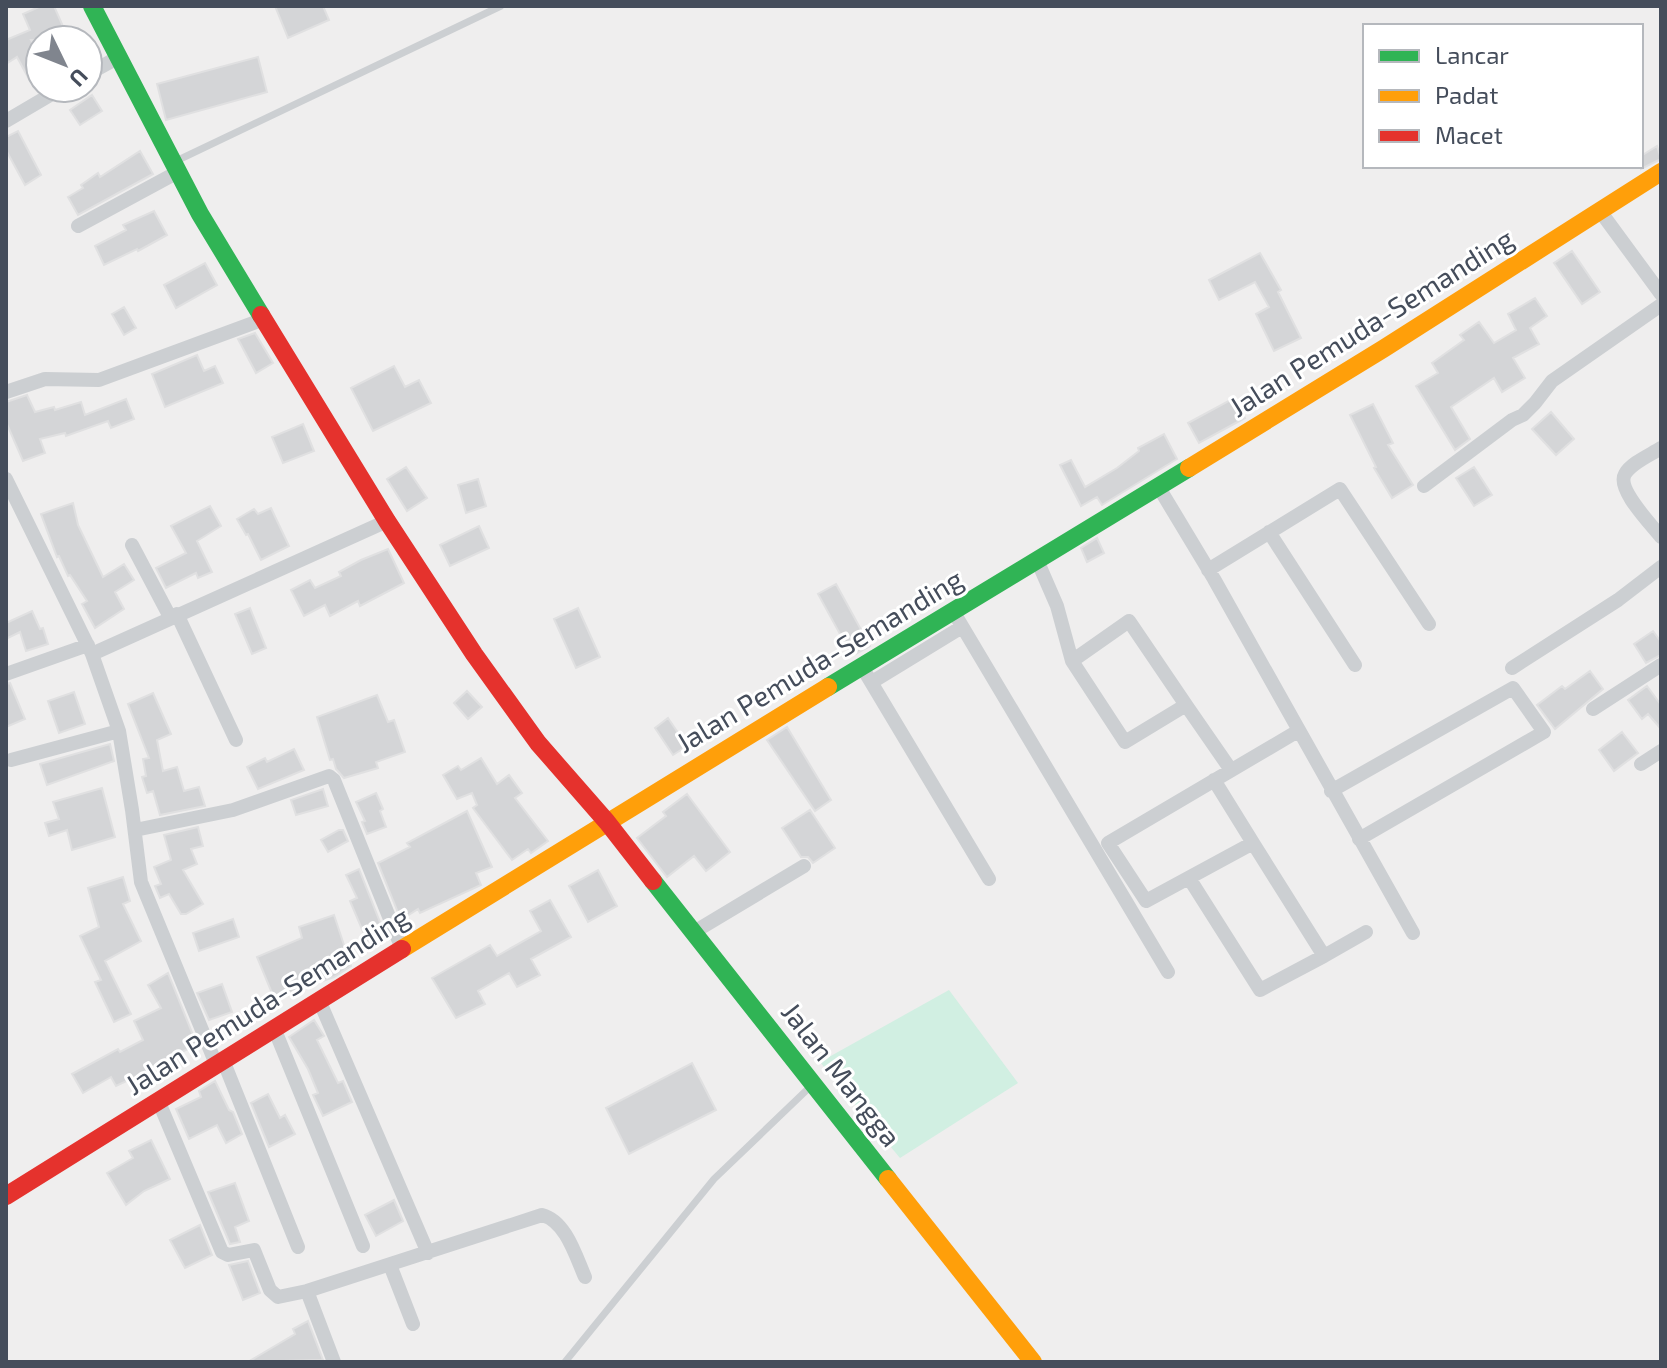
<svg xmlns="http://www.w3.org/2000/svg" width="1667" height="1368" font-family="'Exo 2',sans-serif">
<rect width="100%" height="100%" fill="#efeeee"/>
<!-- green -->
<path fill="#d1efe2" d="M949 990 1018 1083 900 1158 820 1062Z"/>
<!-- building -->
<path fill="#d4d5d7" stroke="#e0e0e1" stroke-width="2" d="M41 6H54L69 40H31L40 57V75L30 81 17 57 6 64V40L30 30 23 14Z
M275 6H323L329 20 288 38Z
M258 57 267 92 166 120 157 84Z
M92 95 102 111 80 125 70 110Z
M18 131 41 175 25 185 6 150V137Z
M1657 146 1661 159 1641 169V156Z
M140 151 153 174 78 215 68 197 83 188 81 185 98 173 100 177Z
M154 211 167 235 138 251 137 249 104 265 95 246 126 230 123 225Z
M1572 251 1600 292 1582 304 1554 263Z
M1260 253 1281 290 1278 292 1301 338 1274 351 1256 314 1269 307 1255 282 1219 300 1209 280Z
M205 263 217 285 176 308 164 285Z
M1535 298 1547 316 1530 328 1539 344 1513 358 1525 378 1502 392 1494 378 1451 407 1470 439 1455 450 1416 386 1438 373 1432 363 1464 340 1460 335 1479 322 1494 343 1516 330 1508 314Z
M124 307 136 328 124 335 112 314Z
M255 333 273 363 256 373 238 339Z
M197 355 204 371 215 366 223 383 165 407 152 374Z
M394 366 405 387 419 380 431 403 373 431 351 388Z
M27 395 35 412 54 407 55 410 81 402 85 415 126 399 134 419 111 428 108 421 66 436 65 433 40 439 45 453 23 461 6 422V402Z
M1234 398 1245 418 1199 443 1188 423Z
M1373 404 1393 443 1388 445 1413 485 1392 498 1374 468 1376 467 1350 415Z
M1551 412 1574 439 1556 455 1532 429Z
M303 424 314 451 283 463 272 437Z
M1164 434 1177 459 1102 505 1097 497 1081 506 1060 465 1071 460 1085 487 1117 468 1139 451 1138 448Z
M406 467 427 498 407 511 387 479Z
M1474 467 1492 495 1474 506 1456 478Z
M478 479 486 506 466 513 458 485Z
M73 503 78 525 103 577 124 564 134 580 115 592 124 609 95 628 82 604 87 601 70 575 68 576 59 556 57 557 41 514Z
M210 506 221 526 197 541 212 572 198 578 196 573 166 588 156 568 186 553 171 526Z
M271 508 289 546 261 560 248 534 246 535 237 519 254 509 258 514Z
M479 526 489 548 450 566 440 545Z
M1097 538 1104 553 1087 562 1081 548Z
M388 549 404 583 360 606 358 601 330 616 325 605 304 616 291 590 310 580 315 588 341 576 339 572 361 560Z
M836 584 870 646 852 656 818 594Z
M250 608 266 648 252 654 235 614Z
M578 608 600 657 576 668 554 619Z
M32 611 40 629 43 628 48 644 26 651 20 632 6 639V623Z
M1653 631 1661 642V655L1646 663 1634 644Z
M1590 671 1603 689 1555 729 1537 705 1562 686 1565 689Z
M10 683 25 719 6 727V684Z
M1647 686 1661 705V729L1648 714 1642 719 1628 700Z
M467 691 482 707 468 719 454 703Z
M74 692 85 724 59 733 48 701Z
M153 693 171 734 157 740 163 771 177 767 184 791 199 787 205 806 160 815 153 791 147 793 142 777 146 776 143 759 149 758 128 704Z
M377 695 388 722 394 720 405 752 376 762 378 768 344 778 336 769 333 759 330 760 317 717Z
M668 718 687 746 673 755 655 728Z
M787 727 831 800 815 811 767 740Z
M1622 732 1638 753 1614 771 1599 750Z
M110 744 114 761 47 785 40 764Z
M294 749 304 770 258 789 247 767 265 758 267 762Z
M481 758 497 784 509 775 522 793 515 798 548 841 531 853 528 849 512 860 473 808 477 805 472 793 457 799 443 775 458 766 461 770Z
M102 788 115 837 72 850 67 830 49 836 45 823 59 819 53 802Z
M323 789 328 806 296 815 291 800Z
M376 793 383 809 380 811 386 827 367 834 362 822 365 821 356 802Z
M687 794 730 852 706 871 694 856 667 877 637 838 666 816 663 812Z
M810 810 835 848 813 863 808 857H801L782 828Z
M467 811 492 867 476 873 481 885 420 913 418 909 401 920 378 863 410 847 407 843Z
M198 827 203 846 191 849 197 864 183 870 203 904 186 914H181L169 894 160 898 155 886 161 884 154 867 171 860 164 835Z
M339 830H343L348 841 328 852 321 840Z
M359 869 385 935 367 941 350 901 357 898 346 875Z
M598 870 617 906 588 922 569 886Z
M123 877 130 901 123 904 141 941 105 961 131 1014 114 1022 95 982 101 980 80 936 99 927 88 888Z
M550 900 571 937 531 959 540 975 517 987 509 973 478 991 485 1004 456 1018 432 978 490 945 497 956 541 931 530 911Z
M334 915 351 966 334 977 274 998 257 957 302 938 299 927Z
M233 919 239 937 199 951 193 933Z
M168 973 197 1045 177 1054 179 1057 154 1069 156 1073 137 1082 135 1077 116 1086 111 1077 83 1093 72 1074 118 1049 120 1052 143 1040 134 1021 161 1008 148 985Z
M222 984 232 1012 209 1020 197 993Z
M314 1020 324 1036 317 1040 338 1083 343 1081 352 1102 323 1116 313 1095 318 1093 308 1069 289 1037Z
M692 1063 716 1110 629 1154 606 1108Z
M215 1081 229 1110 233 1112 242 1134 226 1143 217 1125 189 1139 176 1109 201 1097 199 1091Z
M268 1094 280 1118 285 1115 295 1134 269 1147 251 1103Z
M151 1140 170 1179 144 1191 126 1205 107 1173 133 1158 129 1151Z
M235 1183 249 1221 235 1227 240 1242 230 1244 208 1192Z
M394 1200 403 1221 376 1236 365 1215Z
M200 1225 212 1255 185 1268 170 1240Z
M248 1261 260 1293 243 1300 229 1265Z
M308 1321 323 1360 248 1362 295 1334 293 1329Z"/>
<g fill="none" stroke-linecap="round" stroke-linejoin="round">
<!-- lane -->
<path stroke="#cccfd2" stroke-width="7" d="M174 162 501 6
M565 1362 714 1179 812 1085"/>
<!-- street -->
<path stroke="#cccfd2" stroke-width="14" d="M88 74 117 58
M6 121 62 88
M1600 211 1661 294
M78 226 176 173
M6 392 45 379 99 380 264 319
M1661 448C1650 455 1631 463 1625 474 1616 489 1651 524 1661 537
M6 479 92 654 119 731 132 810 141 882 216 1064
M1158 486 1214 579 1413 933
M1424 486 1512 420 1523 415 1535 403 1552 381 1661 305
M1269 532 1355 665
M132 545 170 617
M1037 560 1057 606 1072 661 1125 742 1186 705 1231 770
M1208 570 1340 489 1429 624
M953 611 1168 972
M177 614 236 740
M92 654 387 521
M1072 661 1129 621 1186 705
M862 667 989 879
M1512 668 1618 600 1661 567
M6 674 88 645
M872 682 962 627
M1593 709 1661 665
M11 760 119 731
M1641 764 1661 751
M1214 780 1253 843
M1331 791 1513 688 1544 732 1359 839
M135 830 233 810 329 776 334 780 402 949
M1189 878 1260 990 1324 956 1253 843 1146 901 1108 843 1298 731
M694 932 804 866
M1324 956 1366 932
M319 1000 428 1253
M274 1028 363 1246
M223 1060 298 1247
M158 1100 222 1252 228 1255 254 1250 270 1290 278 1297 307 1291 542 1215C566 1221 576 1257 585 1277
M390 1265 413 1324
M307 1291 334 1362"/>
<!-- fast -->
<path stroke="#30b455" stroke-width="18" d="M92 6 200 214 261 315
M828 687 1189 468
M653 881 888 1179"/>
<!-- slow -->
<path stroke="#ff9f0a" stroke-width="18" d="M1189 468 1383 349 1661 172
M402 949 828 687
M888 1179 1033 1362"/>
<!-- jam -->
<path stroke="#e5322d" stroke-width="18" d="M261 315 387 521 474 654 538 743 607 822 653 881
M6 1196 402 949"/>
</g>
<g text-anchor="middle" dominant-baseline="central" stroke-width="6" stroke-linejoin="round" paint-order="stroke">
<!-- street labels -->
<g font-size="28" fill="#454d5b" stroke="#fff">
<text transform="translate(1371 322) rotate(-32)">Jalan Pemuda-Semanding</text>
<text transform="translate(819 660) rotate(-31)">Jalan Pemuda-Semanding</text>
<text transform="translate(267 1000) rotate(-32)">Jalan Pemuda-Semanding</text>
<text transform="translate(842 1074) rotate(52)">Jalan Mangga</text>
</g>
</g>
<!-- border -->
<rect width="1667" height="1368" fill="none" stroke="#454d5b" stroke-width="16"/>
<!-- legend -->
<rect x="1363" y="24" width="280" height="144" fill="#ffffff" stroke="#b5b8bd" stroke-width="2"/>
<rect x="1379" y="50" width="40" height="12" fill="#30b455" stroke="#b5b8bd" stroke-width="2"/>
<text x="1435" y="64" font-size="24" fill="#454d5b">Lancar</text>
<rect x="1379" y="90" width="40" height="12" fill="#ff9f0a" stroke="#b5b8bd" stroke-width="2"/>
<text x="1435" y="104" font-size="24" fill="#454d5b">Padat</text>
<rect x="1379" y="130" width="40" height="12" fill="#e5322d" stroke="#b5b8bd" stroke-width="2"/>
<text x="1435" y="144" font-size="24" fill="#454d5b">Macet</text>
<!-- north arrow -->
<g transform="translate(64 64) rotate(133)"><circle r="38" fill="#ffffff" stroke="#b5b8bd" stroke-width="2"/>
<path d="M0-6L14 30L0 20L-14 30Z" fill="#80858e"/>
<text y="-12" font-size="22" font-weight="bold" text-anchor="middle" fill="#454d5b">U</text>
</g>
</svg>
